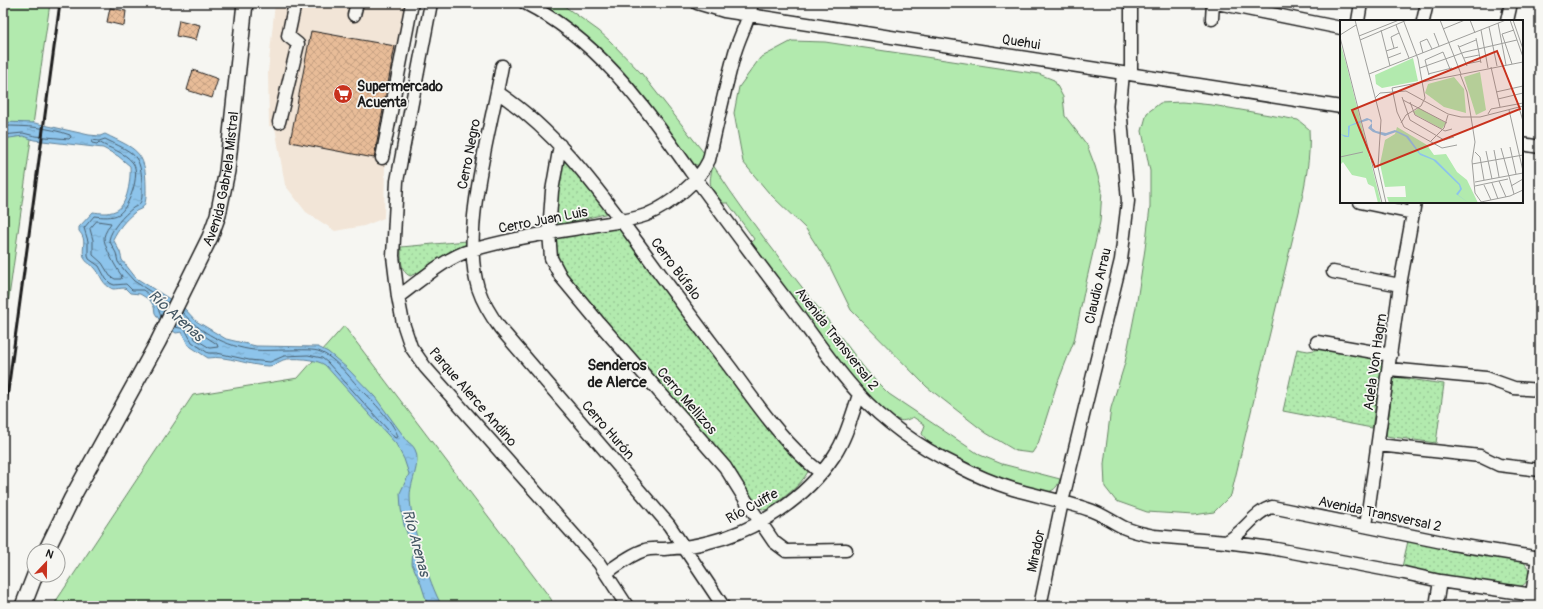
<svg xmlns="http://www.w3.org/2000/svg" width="1543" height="609" font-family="Pangolin,sans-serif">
<defs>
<pattern id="park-dots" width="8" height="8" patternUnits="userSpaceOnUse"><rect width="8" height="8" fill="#b2eaae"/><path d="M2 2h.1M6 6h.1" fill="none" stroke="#98c895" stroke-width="1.8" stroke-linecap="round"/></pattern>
<pattern id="water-ripples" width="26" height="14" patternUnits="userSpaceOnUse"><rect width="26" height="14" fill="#8dc4eb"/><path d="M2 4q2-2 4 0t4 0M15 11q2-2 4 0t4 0" fill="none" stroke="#79a8c9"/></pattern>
<pattern id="building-cross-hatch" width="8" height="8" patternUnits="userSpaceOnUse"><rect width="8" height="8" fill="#e8bc98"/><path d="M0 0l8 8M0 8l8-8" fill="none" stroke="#c6a182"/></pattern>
</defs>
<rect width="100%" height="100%" fill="#f6f6f2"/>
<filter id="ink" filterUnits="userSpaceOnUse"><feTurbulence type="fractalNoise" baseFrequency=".025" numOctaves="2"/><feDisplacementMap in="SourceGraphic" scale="8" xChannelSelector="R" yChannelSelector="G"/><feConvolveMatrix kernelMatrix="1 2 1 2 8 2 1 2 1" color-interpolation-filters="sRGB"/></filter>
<g filter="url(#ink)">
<!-- built -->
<path fill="#f2e5d7" d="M275 3H416L385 166 384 218 364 226 335 231 306 212 285 185 275 127 269 126 268 72Z"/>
<!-- grass -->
<path fill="#b2eaae" stroke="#678365" d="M3 3H50L3 340Z
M546 3H560L599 31 610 41 642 74 704 153V157L700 166 693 164C666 128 642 90 610 58 591 38 568 22 546 5Z
M792 41 825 42 1039 74 1054 80 1063 97 1065 116 1087 145 1095 166 1102 190 1100 222 1085 287 1074 341 1056 387 1038 444 1032 453 1016 451 986 433 927 387 851 310 829 265 806 229 769 193 743 162 734 113 739 87 760 58Z
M1182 102 1212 105 1298 120 1309 129C1311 158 1305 184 1299 212L1231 495 1214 512 1194 515 1147 512 1116 501 1105 487 1104 464 1111 408 1125 363 1136 307 1145 249 1150 207V171L1142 131 1147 113 1160 103Z
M713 165C757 234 813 299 862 365L874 379 889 394 980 455 1002 464 1060 479C1058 486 1055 490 1048 492L1012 482 992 475 929 443 922 434 925 425 913 417C909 419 904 422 899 420 875 413 825 341 808 318 789 293 770 268 751 243L754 239 728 203H723C709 185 708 187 713 165Z
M344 326 551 599 553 606H55L56 601 193 395 298 378Z"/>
<!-- park -->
<path fill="url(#park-dots)" stroke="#678365" d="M563 156 609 213 558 225 554 223 560 160Z
M618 227 621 228 809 470C800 487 783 498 768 509L765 510 756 506 734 469 564 278 556 261V240L558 237Z
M467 241 468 244 419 272 410 276C400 272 401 257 401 247Z
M1297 349 1308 351 1321 349 1377 359 1382 364 1372 428 1283 411Z
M1394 377 1444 384 1436 443 1386 436Z
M1408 541 1452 550 1522 561C1532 568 1532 583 1519 587L1461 578 1402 567Z"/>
<!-- water -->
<path fill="url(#water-ripples)" stroke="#608198" d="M3 122 35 123 89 135 100 136 105 134C135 149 146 150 146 187 146 194 147 203 142 208 140 210 136 210 134 213 125 220 118 229 113 239L120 252 122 260 136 278 184 308 196 321 226 339 256 346 318 347 328 352 347 368 375 397 408 442C427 454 410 479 410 496 410 522 429 584 442 606H428L421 584 412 564 413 549 404 525 401 509 400 493 409 474 404 459 396 444 325 365C316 359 294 357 283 360 278 362 274 366 269 366 248 366 228 355 208 358L188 345 182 332 176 333 162 324 155 313 154 307 150 300 140 294 130 293 125 288C121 288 116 289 113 289 102 285 101 275 95 268 91 264 86 263 84 257 81 247 88 241 79 231V227L93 212C100 213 108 214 115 211 128 207 131 177 130 166L118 156 103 148 34 140 23 136 3 139Z"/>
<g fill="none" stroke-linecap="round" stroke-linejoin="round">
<!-- shore -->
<path stroke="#495f6f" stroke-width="1" d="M3 126C26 126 48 127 70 135L71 137 69 139 35 136 23 133 3 135
M97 221 111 223C109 227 105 232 104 237 103 245 117 270 122 276L121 279H115L110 276 102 263 93 255V240L90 229Z
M161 317 157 305 153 298 143 290H132L126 284 114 285 110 283 106 279 99 266 89 259 88 255V241L84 228 94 216C102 217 113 218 119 214 129 207 141 174 133 163 124 151 109 149 99 142L97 144 92 143 91 141 92 140 99 141 105 139C133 153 142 153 142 188 142 193 143 202 138 205 136 207 134 207 133 208 124 215 111 229 109 240L116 253 118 262 125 271 134 281 168 303
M175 327 185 329 192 342 208 353H217L249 360 270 362 284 356 308 355 322 358 328 363 388 430 395 438 398 437C396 426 374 402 365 394 352 381 336 357 318 351 311 349 295 350 287 350 276 350 264 351 254 350 227 347 199 332 182 312
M194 332 200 333 217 344 218 347 210 348 195 339Z"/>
</g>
<!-- building -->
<path fill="url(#building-cross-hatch)" stroke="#1c1c1c" d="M110 8 126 11 124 26 107 22Z
M179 20 200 25 196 40 176 36Z
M311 31 395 46 374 158 290 142Z
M193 70 218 79 212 98 187 90Z"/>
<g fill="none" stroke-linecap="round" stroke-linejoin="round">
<defs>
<path id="minor" d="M431 3 397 181 393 256 398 297 403 323 411 347 425 367 599 563 627 606
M525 3C600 41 644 106 691 172 723 216 755 259 788 302 811 332 832 365 858 393 886 424 921 448 958 466 975 475 994 483 1013 489 1037 496 1063 501 1087 509 1101 513 1112 522 1125 528 1134 532 1144 534 1154 536L1226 542 1271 548 1404 573 1440 581 1540 596
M697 3 724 11 750 15 1341 107
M1217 3 1341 28
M354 15 357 3
M1212 19 1213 3
M1358 21 1361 3
M1423 21 1427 3
M1507 21 1511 3
M502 66C493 116 479 165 474 216 472 240 471 264 478 288 483 303 491 316 500 328L669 525 723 606
M1131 74V3
M497 92C555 130 596 187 637 242 668 285 700 328 732 370 759 407 785 445 821 473
M279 122 298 44 288 36 295 3
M1522 144 1540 147
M560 145 552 191 549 232 551 258 561 277 600 324 725 467 750 507 774 542 786 551 846 550
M382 158 412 3
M1360 202 1413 213
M1333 272 1400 285
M398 297C420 281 446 257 472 250 509 239 548 233 586 227 605 223 627 222 646 215 668 206 699 182 709 160 717 124 725 88 735 52 740 35 749 20 752 3
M1317 342 1391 355
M1389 369 1486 378 1514 388 1540 390
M1378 445 1480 456 1499 465 1540 470
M1366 526 1400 285 1415 202
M1226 542C1243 534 1255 511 1272 507L1452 544 1540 558
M606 573C618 565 631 554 645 550 651 548 658 549 664 549 679 548 694 546 709 542 757 531 806 498 834 456 846 438 852 415 859 395
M1040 606 1062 502 1121 260 1128 201 1120 106 1123 73
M1436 606 1440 581
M1530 606 1538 558"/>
<g id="major">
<path id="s1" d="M46 551 72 498 158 342 210 237 218 215 227 171 245 3"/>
<path d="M23 606 35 575"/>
</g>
</defs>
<!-- minor casing -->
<use href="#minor" stroke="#1c1c1c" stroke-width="15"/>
<!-- major casing -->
<use href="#major" stroke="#1c1c1c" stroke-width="18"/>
<!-- minor -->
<use href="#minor" stroke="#f6f6f2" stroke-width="12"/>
<!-- major -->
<use href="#major" stroke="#f6f6f2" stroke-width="15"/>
<!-- rail -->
<path stroke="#1c1c1c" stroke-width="3" d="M3 428 60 3"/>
</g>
</g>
<!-- icons -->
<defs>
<symbol id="supermarket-disc" viewBox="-11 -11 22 22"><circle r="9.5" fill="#c8321e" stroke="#f6f6f2"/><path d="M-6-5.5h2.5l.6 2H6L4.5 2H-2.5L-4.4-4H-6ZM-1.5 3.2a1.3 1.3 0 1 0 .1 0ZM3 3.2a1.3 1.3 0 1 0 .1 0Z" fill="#fff"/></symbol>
</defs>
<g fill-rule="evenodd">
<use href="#supermarket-disc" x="332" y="83" width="22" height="22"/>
</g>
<g text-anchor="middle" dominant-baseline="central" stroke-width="3.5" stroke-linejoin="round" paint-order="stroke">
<!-- street labels -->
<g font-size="14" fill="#1c1c1c" stroke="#f6f6f2">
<text transform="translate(1021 42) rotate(9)">Quehui</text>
<text transform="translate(469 154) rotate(-79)">Cerro Negro</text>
<text stroke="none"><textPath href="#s1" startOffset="414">Avenida Gabriela Mistral</textPath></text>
<text transform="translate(543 220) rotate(-11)">Cerro Juan Luis</text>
<text transform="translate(676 269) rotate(53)">Cerro Búfalo</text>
<text transform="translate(1098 286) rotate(-77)">Claudio Arrau</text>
<text transform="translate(837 339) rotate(52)">Avenida Transversal 2</text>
<text transform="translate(1375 362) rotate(-82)">Adela Von Hagrn</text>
<text transform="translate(473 397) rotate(49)">Parque Alerce Andino</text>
<text transform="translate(687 401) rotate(49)">Cerro Mellizos</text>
<text transform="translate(608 430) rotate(49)">Cerro Hurón</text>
<text transform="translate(752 506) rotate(-29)">Río Cuiffe</text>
<text transform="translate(1380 514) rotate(12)">Avenida Transversal 2</text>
<text transform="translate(1036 551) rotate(-78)">Mirador</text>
</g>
<!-- poi labels -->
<g font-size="14" font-weight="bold" fill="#1c1c1c" stroke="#f6f6f2" text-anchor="start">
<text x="357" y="86">Supermercado<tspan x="357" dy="16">Acuenta</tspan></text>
</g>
<!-- water labels -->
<g font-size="15" font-style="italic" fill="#445764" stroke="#f6f6f2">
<text transform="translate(176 316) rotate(42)">Río Arenas</text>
<text transform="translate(416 543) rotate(75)">Río Arenas</text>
</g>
<!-- neighbourhood labels -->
<g font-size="15" font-weight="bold" fill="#1c1c1c" stroke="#f6f6f2">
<text x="617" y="365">Senderos<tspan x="617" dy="17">de Alerce</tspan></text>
</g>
</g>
<!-- overview -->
<g transform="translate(1340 20)">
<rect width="183" height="183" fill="#f6f6f2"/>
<path d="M0 22 6 43 41 183H38L34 167 28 164 26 158 12 155 3 142 0 145ZM73 38 78 61 42 68 36 64 35 55ZM140 52 146 90 136 95 124 57ZM114 57 124 69 126 93 104 87 85 73 88 64ZM57 107 87 125 94 135 106 134 117 152 127 160 138 183H49L47 177H66L65 166 45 167 40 144 45 120 55 114Z" fill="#b2eaae"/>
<path d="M79 88 106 103 102 109 76 95 73 92Z" fill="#b2eaae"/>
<path d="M27 98 32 100V108L36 111 46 113 55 110 68 116 80 133 96 140 120 164 122 169 118 175 129 183 116 174 120 169 119 165 93 140 80 135 66 117 56 112 45 116 33 112 28 108 32 103 29 100 10 106 9 117H5L0 114 8 116V106Z" fill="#8dc4eb"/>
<path fill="none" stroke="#9f9f9c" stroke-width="1" d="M15 0 41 100 38 147 46 183M100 0 121 54M130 0 135 13M170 0 183 37M173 0 183 29M158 3 166 45M56 5 69 38M149 7 157 46M103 9 125 0M41 10 50 46M141 10 148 48M94 13 99 26M162 14 172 44M162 14 174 10M0 15 16 5M19 16 59 0M0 17 42 183M136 18 141 43M20 20 67 0M118 25 127 46M119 27 136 20M54 28 51 17 59 13M46 31 58 27M83 33 80 22 87 19 92 29M48 38 61 33M124 38 139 35M126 44 141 41M151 47 160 87M80 48 125 32 177 20M29 54 166 0M88 54 112 48M120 54 127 72 135 122 132 141 135 173 142 183M89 55 85 40 103 32 110 49M156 72 183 66M62 77 70 100 104 120 114 117M35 78 40 73 66 71 108 94 121 97H140L183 86M158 79 183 73M63 80 107 103M70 82 75 95 105 111 112 109M178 84 183 101M169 90 183 151M148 94 151 89 183 83M61 103 66 95 81 86 85 78 78 39 64 2M91 121 104 108 108 95M117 125 102 128 64 107 57 92 52 68 183 42M170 127 176 154M161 128 174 174M154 130 159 157M146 131 152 159M135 132 140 137 144 160M0 137 23 132M132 144 183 135M159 161 166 177M135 162 183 153M152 163 158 179M144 165 151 180M135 166 168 159M171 166 183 159M141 182 170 176 183 170"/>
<path fill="#c8321e" fill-opacity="0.15" stroke="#c8321e" stroke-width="2" d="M157 31 180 89 35 147 12 90Z"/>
<rect width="183" height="183" fill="none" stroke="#1c1c1c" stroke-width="2"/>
</g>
<!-- margin -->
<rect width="1543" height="609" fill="none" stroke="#f6f6f2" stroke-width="16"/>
<rect x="8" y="8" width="1527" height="593" fill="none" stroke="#1c1c1c" stroke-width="1.5" filter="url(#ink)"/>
<!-- north arrow -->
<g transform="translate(46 563) rotate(22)"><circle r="19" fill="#f6f6f2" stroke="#9f9f9c"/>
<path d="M0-3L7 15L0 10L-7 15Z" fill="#c8321e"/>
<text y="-6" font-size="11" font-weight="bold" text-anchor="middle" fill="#1c1c1c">N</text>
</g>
</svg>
